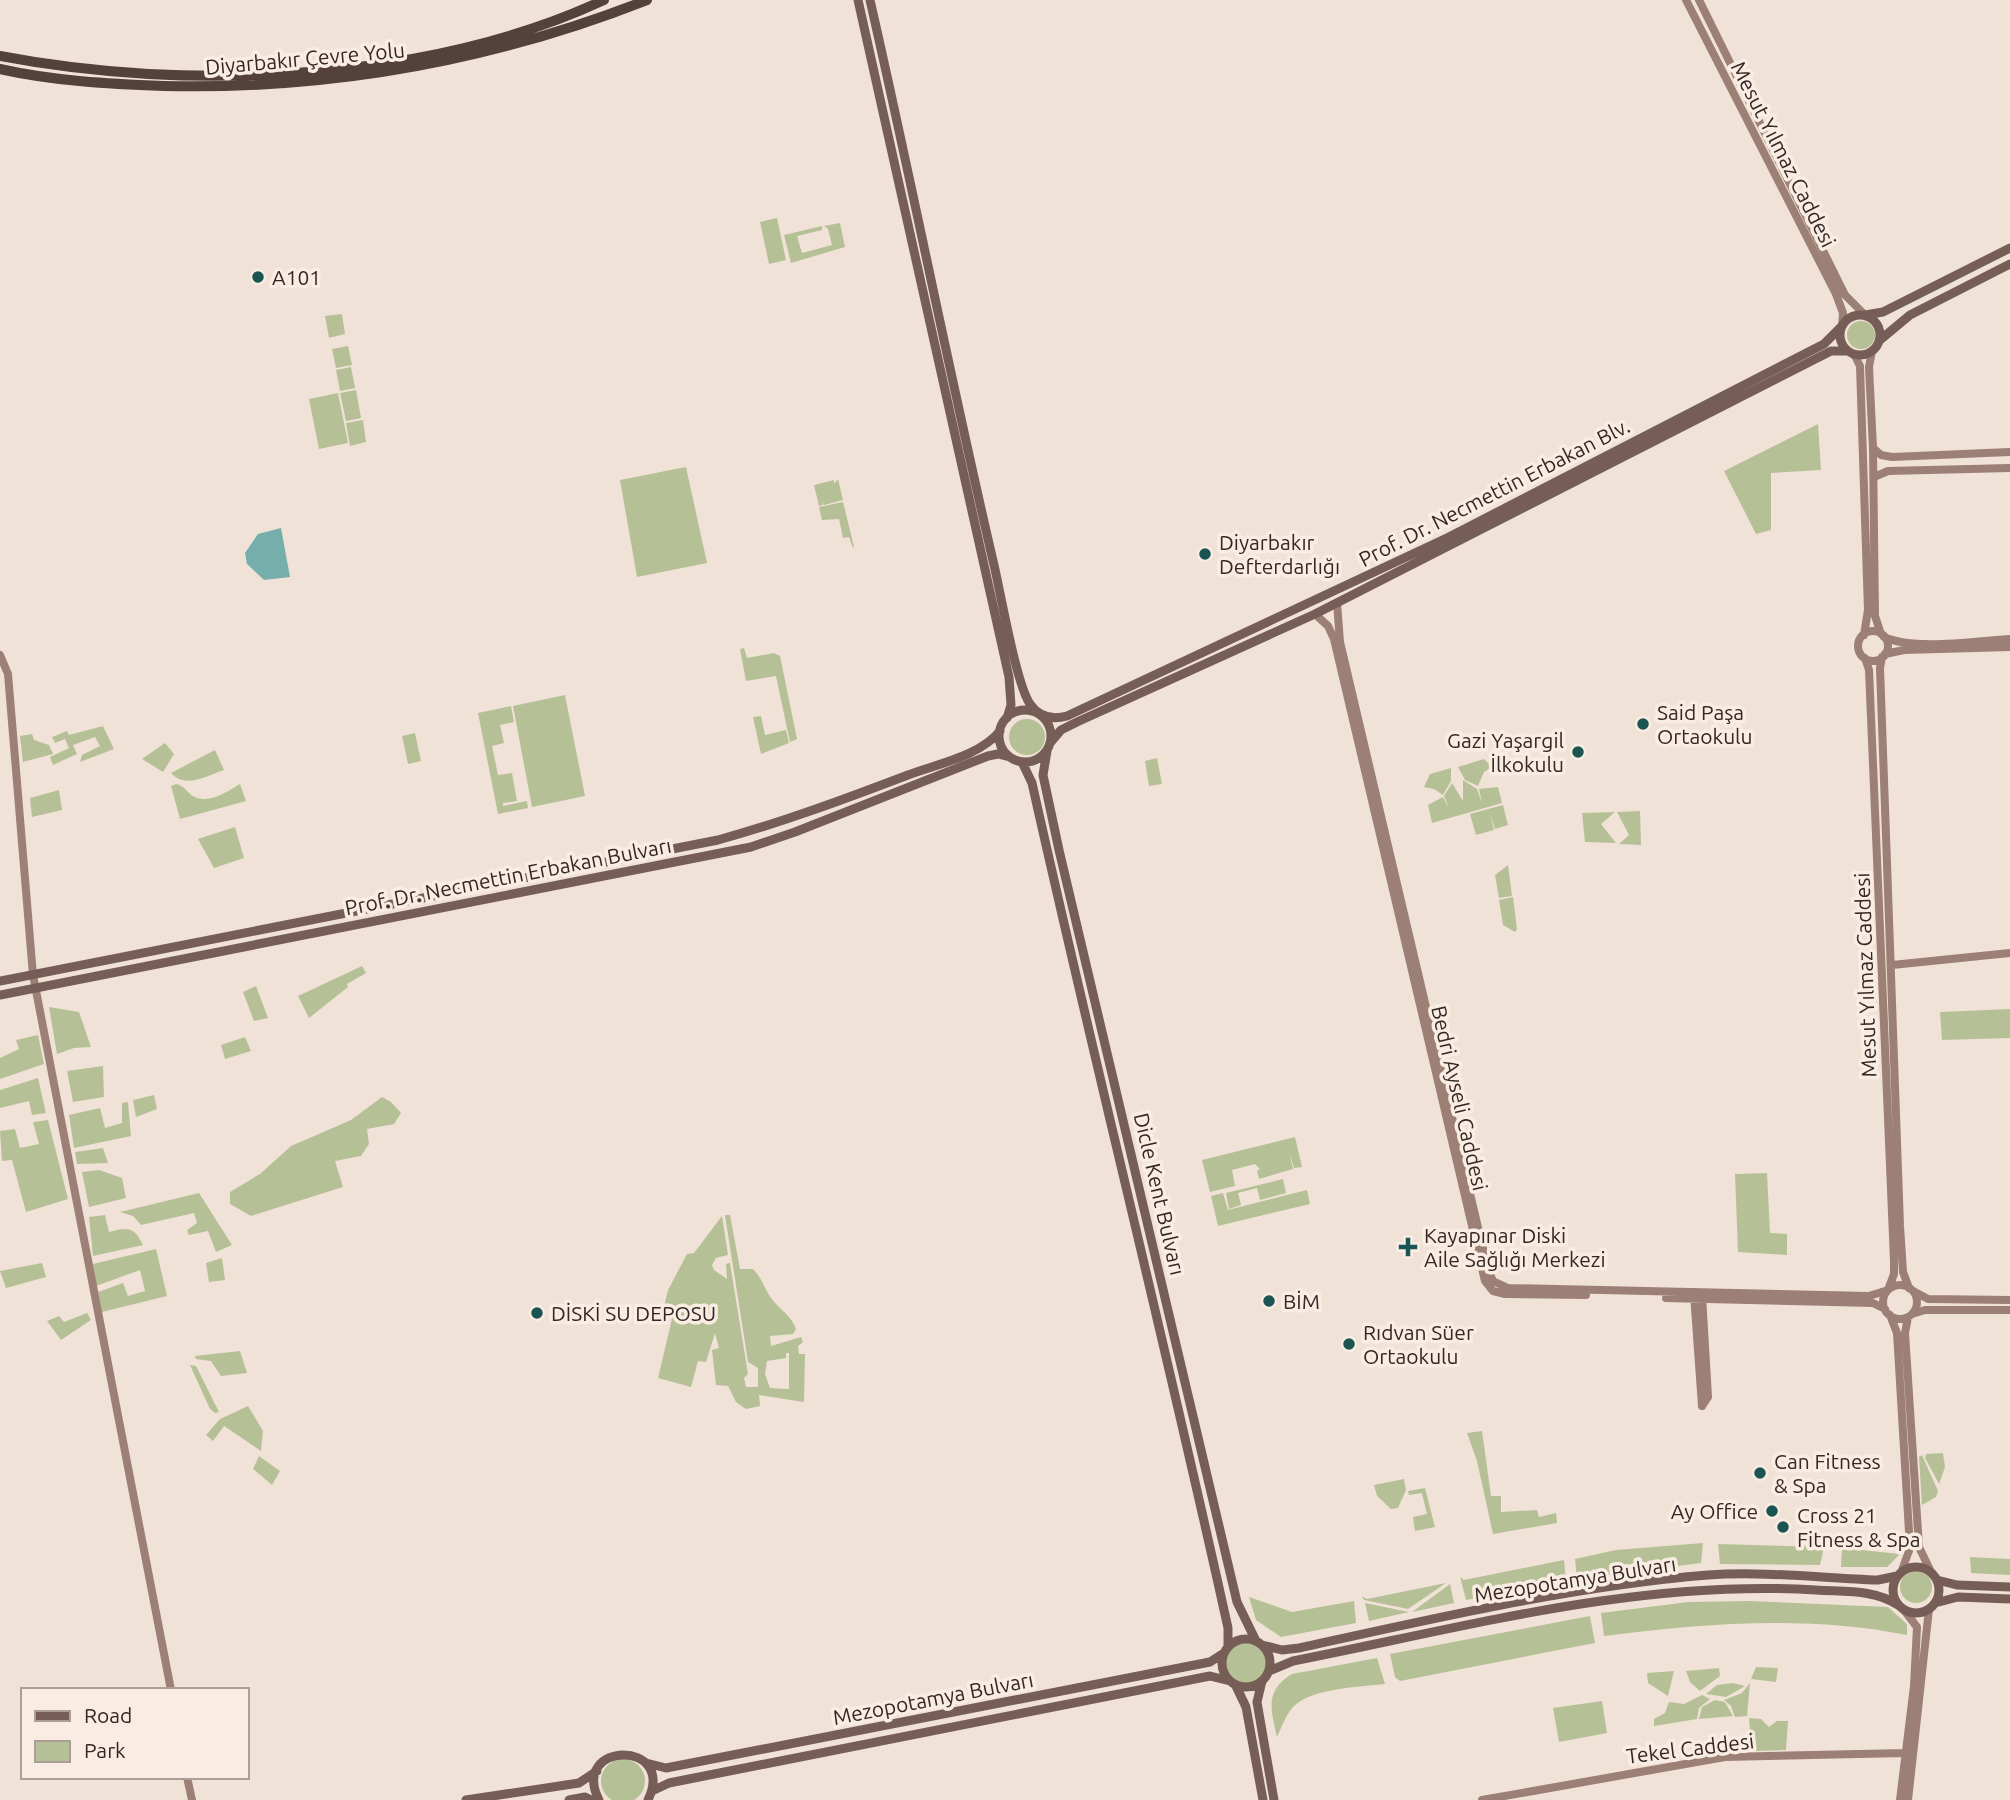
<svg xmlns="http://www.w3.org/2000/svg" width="2010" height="1800" font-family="Ubuntu,sans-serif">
<rect width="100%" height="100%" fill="#f1e2d7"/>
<!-- green -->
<path fill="#b6c097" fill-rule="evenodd" d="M777 218 786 260 769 264 760 222Z
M840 223 845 247 791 263 784 235 822 226V230L797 236 802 253 832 245 828 229 824 226Z
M342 314 345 334 329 338 325 316Z
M1847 335a14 14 0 1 1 28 0a14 14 0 1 1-28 0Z
M348 346 352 365 336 368 332 349Z
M351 367 355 388 340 391 336 370Z
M356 390 361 418 346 421 340 393Z
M338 393 348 443 319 449 309 399Z
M363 420 366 442 350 446 346 423Z
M1818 424 1821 470 1771 473V530L1756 534 1724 471Z
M686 467 707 563 637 577 620 480Z
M838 479 843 500 824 505 822 501 823 505 819 506 814 485 834 480V484Z
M843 502 854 547 853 548 849 537 843 538 839 519 822 520 819 507Z
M744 648 747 658 774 653 780 656 797 739 790 742 776 676 746 681 740 649Z
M565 695 585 796 532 807 513 706Z
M511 706 514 722 500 725 504 743 492 746 498 775 512 773 517 801 503 803V806L527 801 528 808 498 814 478 713Z
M761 716 765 735 786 730 789 743 761 754 753 717Z
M1009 737a18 18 0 1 1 36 0a18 18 0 1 1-36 0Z
M103 726 114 749 80 762 82 755 100 746 95 737 73 745 77 754 53 765 50 757 69 748 65 739 55 743 52 737 67 731 69 735Z
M415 733 421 761 408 764 402 736Z
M32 734 34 740 49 745 53 754 23 762 20 736Z
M165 743 174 754 163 772 142 759Z
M215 750 224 770C207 776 185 789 171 773Z
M1157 758 1162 784 1149 786 1145 761Z
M1484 759 1492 767 1484 772 1478 786 1465 780 1458 767Z
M1451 768V781L1443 795 1434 789 1424 787 1430 774Z
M1463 780 1477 789 1482 803 1479 789 1498 787 1502 803 1432 823 1428 805 1443 797 1449 808 1444 796 1452 783 1463 801Z
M176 784C186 786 187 794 195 797 210 804 228 791 240 784L246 801 180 819 171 786Z
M59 790 62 810 32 817 30 798Z
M1503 805 1508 825 1495 829 1490 813 1494 830 1476 835 1470 814Z
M1640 811 1641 845 1619 844 1629 835 1617 812Z
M1615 812 1601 824 1616 843 1585 842 1582 813Z
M235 827 244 858 214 868 198 839Z
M1508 865 1512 896 1499 898 1495 875Z
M1513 897 1517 929 1515 932 1503 925 1499 900Z
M362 966 366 973 347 984 348 987 309 1018 298 996Z
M256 986 268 1018 254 1021 243 992Z
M49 1007 79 1012 91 1047 74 1048 57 1054Z
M2010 1009V1038L1942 1040 1940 1012Z
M38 1035 44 1064 0 1079V1058L19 1049 16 1040Z
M245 1037 251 1051 225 1059 221 1045Z
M103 1066 104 1097 73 1102 67 1071Z
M38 1078 46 1113 32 1115 29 1101 0 1108V1090Z
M154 1095 157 1109 136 1117 133 1100Z
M382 1097 391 1102 401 1113 394 1124 367 1129 369 1144 361 1156 335 1161 343 1187 251 1216 230 1204V1192L260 1174 291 1146 351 1120Z
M128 1102 131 1136 74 1148 69 1115 100 1108 105 1128 122 1123V1103Z
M48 1120 68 1199 26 1212 12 1160 2 1161 0 1131 15 1129 20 1148 39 1144 33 1122Z
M1295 1137 1302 1167 1294 1168 1289 1151 1293 1169 1259 1179 1257 1171 1260 1169 1255 1164 1232 1170 1235 1186 1210 1192 1202 1160Z
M103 1148 108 1163 77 1164 75 1152Z
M99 1170 122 1178 126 1198 89 1207 82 1172Z
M1767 1173 1770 1233 1787 1234V1255L1738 1252 1735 1174Z
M1283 1179 1286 1193 1260 1200 1257 1188 1238 1193 1241 1205 1229 1209 1226 1193Z
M1307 1190 1310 1204 1218 1226 1211 1196 1223 1193 1228 1210Z
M199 1193 232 1245 216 1252 208 1231 189 1235 187 1230 197 1223 194 1213 141 1225 133 1216 120 1212Z
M105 1215 109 1232C128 1227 134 1226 143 1245L93 1256 89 1217Z
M725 1215H730L740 1269H753C762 1278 764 1288 771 1298 780 1310 791 1315 796 1329L793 1334 770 1336 771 1346 801 1337 803 1342 798 1346 799 1354H805L804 1402 759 1395 760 1406 746 1409 736 1402 728 1386 716 1385 712 1350 719 1348 715 1333 706 1362 698 1361 691 1387 658 1378 672 1319 662 1315 668 1290 687 1254 694 1253 722 1216 728 1255 716 1258 712 1265 714 1270 727 1279 726 1264 730 1263 748 1374 744 1378 746 1387H758V1368L748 1362ZM786 1353H789V1389L770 1388 765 1374 767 1361 786 1358Z
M156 1249 167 1296 102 1312 98 1292 123 1283 128 1296 145 1291 140 1270 96 1286 93 1264Z
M222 1258 225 1280 209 1282 206 1263Z
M42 1263 46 1277 6 1288 0 1271Z
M87 1313 91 1320 61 1340 47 1321 59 1316 64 1322Z
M240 1351 247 1373 221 1376 211 1361 196 1359 195 1356Z
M190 1365 196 1366 219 1412 215 1413 210 1409Z
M248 1406 263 1431 261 1451 224 1426 213 1441 206 1435 220 1419Z
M1482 1431 1491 1496H1501V1512L1537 1510 1539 1517 1556 1513 1557 1523 1493 1534 1477 1461 1467 1433Z
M1943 1453 1945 1467 1939 1484 1925 1458 1926 1454Z
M1922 1455 1938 1491 1936 1497 1922 1505 1919 1457Z
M259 1456 280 1471 272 1485 253 1469Z
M1404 1479 1406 1490 1398 1508 1391 1509 1377 1496 1374 1485Z
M1425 1488 1435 1527 1415 1531 1413 1517 1427 1514 1422 1493 1409 1495 1408 1491Z
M1703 1543 1701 1563 1577 1579 1575 1559 1616 1550Z
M1718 1544 1824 1547 1820 1565 1720 1564Z
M1842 1548 1900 1554 1887 1567H1841Z
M1970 1557 2010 1559V1575L1971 1573Z
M1564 1560 1566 1581 1466 1600 1460 1577 1464 1580Z
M1900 1587a16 16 0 1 1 32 0a16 16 0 1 1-32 0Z
M1446 1583 1408 1609 1364 1600 1362 1596 1367 1599Z
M1450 1584 1454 1603 1412 1612Z
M1249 1597 1292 1612 1354 1601 1356 1623 1281 1637 1256 1620Z
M1749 1601 1888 1607 1907 1624V1635C1809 1615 1703 1623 1604 1636L1601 1613 1688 1602Z
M1365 1603 1409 1612 1369 1621Z
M1590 1616 1595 1643 1400 1681 1395 1677 1390 1654Z
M1226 1663a20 20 0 1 1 40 0a20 20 0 1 1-40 0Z
M1377 1658 1385 1684C1360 1687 1311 1688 1293 1707 1286 1715 1281 1728 1277 1737 1271 1710 1264 1691 1292 1674Z
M1756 1667 1778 1668 1776 1682 1751 1679Z
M1719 1668 1720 1676 1700 1691 1690 1682 1686 1671Z
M1674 1671 1668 1696 1648 1683 1647 1673Z
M1733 1683 1745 1686 1726 1697 1706 1694 1717 1685Z
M1750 1683 1747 1716 1735 1717 1731 1706 1724 1700 1742 1693Z
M1702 1695 1710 1699 1699 1708 1697 1719 1654 1726V1719L1665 1713 1669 1702 1684 1704Z
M1715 1700 1725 1702 1733 1716 1699 1719 1702 1707Z
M1602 1701 1607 1733 1559 1742 1553 1708Z
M1749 1718 1761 1719 1769 1727 1777 1721H1788L1786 1750 1755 1751 1751 1745Z
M601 1781a22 22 0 1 1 44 0a22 22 0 1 1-44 0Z"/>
<!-- water -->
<path fill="#76aeab" d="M281 528 290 577 264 580 247 564 245 553 258 534Z"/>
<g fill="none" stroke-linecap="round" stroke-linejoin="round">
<!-- secondary -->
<path stroke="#9c7f75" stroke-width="8" d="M1686 0 1836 294 1843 313 1842 326
M1699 0 1845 295 1865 315
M1872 351 1869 367 1873 448 1875 616 1881 634
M1854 354 1860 366 1868 610 1864 635
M1873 448 1881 455 1892 457 2010 452
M1874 477 1888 471 2010 468
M1337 603 1340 642 1488 1270 1493 1281 1508 1288 1869 1296 1888 1290 1894 1274V1260L1869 670 1865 658
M1315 614 1328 626 1334 639 1485 1281 1493 1291 1505 1294 1586 1295
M1858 646a15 15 0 1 1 30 0a15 15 0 1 1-30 0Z
M1884 637C1915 651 1975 641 2010 639
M1885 654 1904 650 2010 647
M0 655 8 674 33 975 171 1690
M1882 657 1880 668 1900 1226 1903 1272 1909 1288
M1892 965 2010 953
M1883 1302a17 17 0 1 1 34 0a17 17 0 1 1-34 0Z
M1913 1291 1928 1299 2010 1300
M1694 1294 1702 1406
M1702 1296 1708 1397 1702 1406
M1666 1298 1873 1303 1885 1309
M1912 1314 1925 1310H2010
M1890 1315 1897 1333 1910 1548 1902 1570
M1908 1317 1905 1333 1919 1547 1931 1572
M187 1777 192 1800
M1482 1800 1725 1757 1905 1753
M1900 1800 1914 1686 1917 1627 1904 1610
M1908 1800 1929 1609"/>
<!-- primary -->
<path stroke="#765e56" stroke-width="9" d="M858 0 1009 677 1011 705 1007 718
M870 0C913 188 950 377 994 565 1001 595 1016 683 1030 704 1039 717 1052 720 1067 716L1449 537 1824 344 1842 326
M1840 335a20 20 0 1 1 40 0a20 20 0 1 1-40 0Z
M1865 315 1883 312 2010 248
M1880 340 1910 315 2010 264
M999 736a26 26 0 1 1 52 0a26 26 0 1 1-52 0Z
M1050 743 1061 730 1077 722 1315 614 1831 351H1848
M1047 751 1043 775 1059 850 1237 1602 1256 1641
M1022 762 1032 783C1095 1065 1166 1346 1228 1628V1647
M0 981 718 840C783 822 845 799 908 775 937 764 980 756 1000 731
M0 995 751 847 795 832 988 756 998 754 1010 757
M1893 1590a23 23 0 1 1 46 0a23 23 0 1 1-46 0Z
M1937 1580 1957 1585 2010 1587
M1935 1603 1958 1597 2010 1599
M1222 1663a24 24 0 1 1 48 0a24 24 0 1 1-48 0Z
M1262 1645 1282 1650 1299 1648C1431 1619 1573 1586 1708 1575 1763 1571 1822 1578 1878 1580L1897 1576
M1269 1671 1293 1661C1466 1627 1638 1579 1816 1590 1844 1592 1874 1589 1898 1605
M1262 1681 1257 1702 1274 1800
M1235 1684 1246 1707 1263 1800
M646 1763 666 1768 1210 1662 1224 1653
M652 1791 669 1783 1210 1676 1230 1681
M466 1800 579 1783 597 1771
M569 1800 585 1797 591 1800
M599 1800C569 1741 677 1739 648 1800"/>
<!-- highway -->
<path stroke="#55413c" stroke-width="10" d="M0 56C187 92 428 82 604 0
M0 69C53 81 110 84 164 86 329 90 492 61 647 0"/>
</g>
<!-- markers -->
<g fill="#1b5553" stroke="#f9ede3" stroke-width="2.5">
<circle cx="258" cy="277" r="7"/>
<circle cx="1205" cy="554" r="7"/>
<circle cx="1643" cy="724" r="7"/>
<circle cx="1578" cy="752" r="7"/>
<path d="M1404.5 1236.5h7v7h7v7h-7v7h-7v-7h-7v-7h7z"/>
<circle cx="1269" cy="1301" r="7"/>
<circle cx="537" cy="1313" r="7"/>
<circle cx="1349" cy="1344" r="7"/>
<circle cx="1760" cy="1473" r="7"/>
<circle cx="1772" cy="1511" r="7"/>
<circle cx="1783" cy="1527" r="7"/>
</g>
<g text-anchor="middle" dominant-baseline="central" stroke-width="7" stroke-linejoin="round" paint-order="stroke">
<!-- street labels -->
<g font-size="21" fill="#342825" stroke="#f9ede3">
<text transform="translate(305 58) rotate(-5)">Diyarbakır Çevre Yolu</text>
<text transform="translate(1784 154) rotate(63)">Mesut Yılmaz Caddesi</text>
<text transform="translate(1494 492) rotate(-27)">Prof. Dr. Necmettin Erbakan Blv.</text>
<text transform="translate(508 876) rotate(-11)">Prof. Dr. Necmettin Erbakan Bulvarı</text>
<text transform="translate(1865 975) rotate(-92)">Mesut Yılmaz Caddesi</text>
<text transform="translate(1460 1098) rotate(77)">Bedri Ayseli Caddesi</text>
<text transform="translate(1160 1194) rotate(77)">Dicle Kent Bulvarı</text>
<text transform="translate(1575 1579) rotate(-9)">Mezopotamya Bulvarı</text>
<text transform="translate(933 1698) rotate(-11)">Mezopotamya Bulvarı</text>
<text transform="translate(1690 1748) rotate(-7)">Tekel Caddesi</text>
</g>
<!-- poi labels -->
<g font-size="21" fill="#342825" stroke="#f9ede3" text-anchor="start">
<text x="272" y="277">A101</text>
<text x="1219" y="542">Diyarbakır<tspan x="1219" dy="24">Defterdarlığı</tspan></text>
<text x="1657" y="712">Said Paşa<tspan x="1657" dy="24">Ortaokulu</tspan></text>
<text x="1564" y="740" text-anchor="end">Gazi Yaşargil<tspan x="1564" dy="24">İlkokulu</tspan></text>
<text x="1424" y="1235">Kayapınar Diski<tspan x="1424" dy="24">Aile Sağlığı Merkezi</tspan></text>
<text x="1283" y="1301">BİM</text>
<text x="551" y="1313">DİSKİ SU DEPOSU</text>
<text x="1363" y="1332">Rıdvan Süer<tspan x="1363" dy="24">Ortaokulu</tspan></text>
<text x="1774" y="1461">Can Fitness<tspan x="1774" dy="24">&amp; Spa</tspan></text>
<text x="1758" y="1511" text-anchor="end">Ay Office</text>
<text x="1797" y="1515">Cross 21<tspan x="1797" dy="24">Fitness &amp; Spa</tspan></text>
</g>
</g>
<!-- legend -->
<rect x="21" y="1688" width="228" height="91" fill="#f9ede3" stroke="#aa9e97" stroke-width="2"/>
<rect x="35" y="1711" width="35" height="10" fill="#765e56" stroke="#aa9e97" stroke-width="2"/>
<text x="84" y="1723" font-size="21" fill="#342825">Road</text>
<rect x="35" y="1741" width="35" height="21" fill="#b6c097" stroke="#aa9e97" stroke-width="2"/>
<text x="84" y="1758" font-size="21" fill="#342825">Park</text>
</svg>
